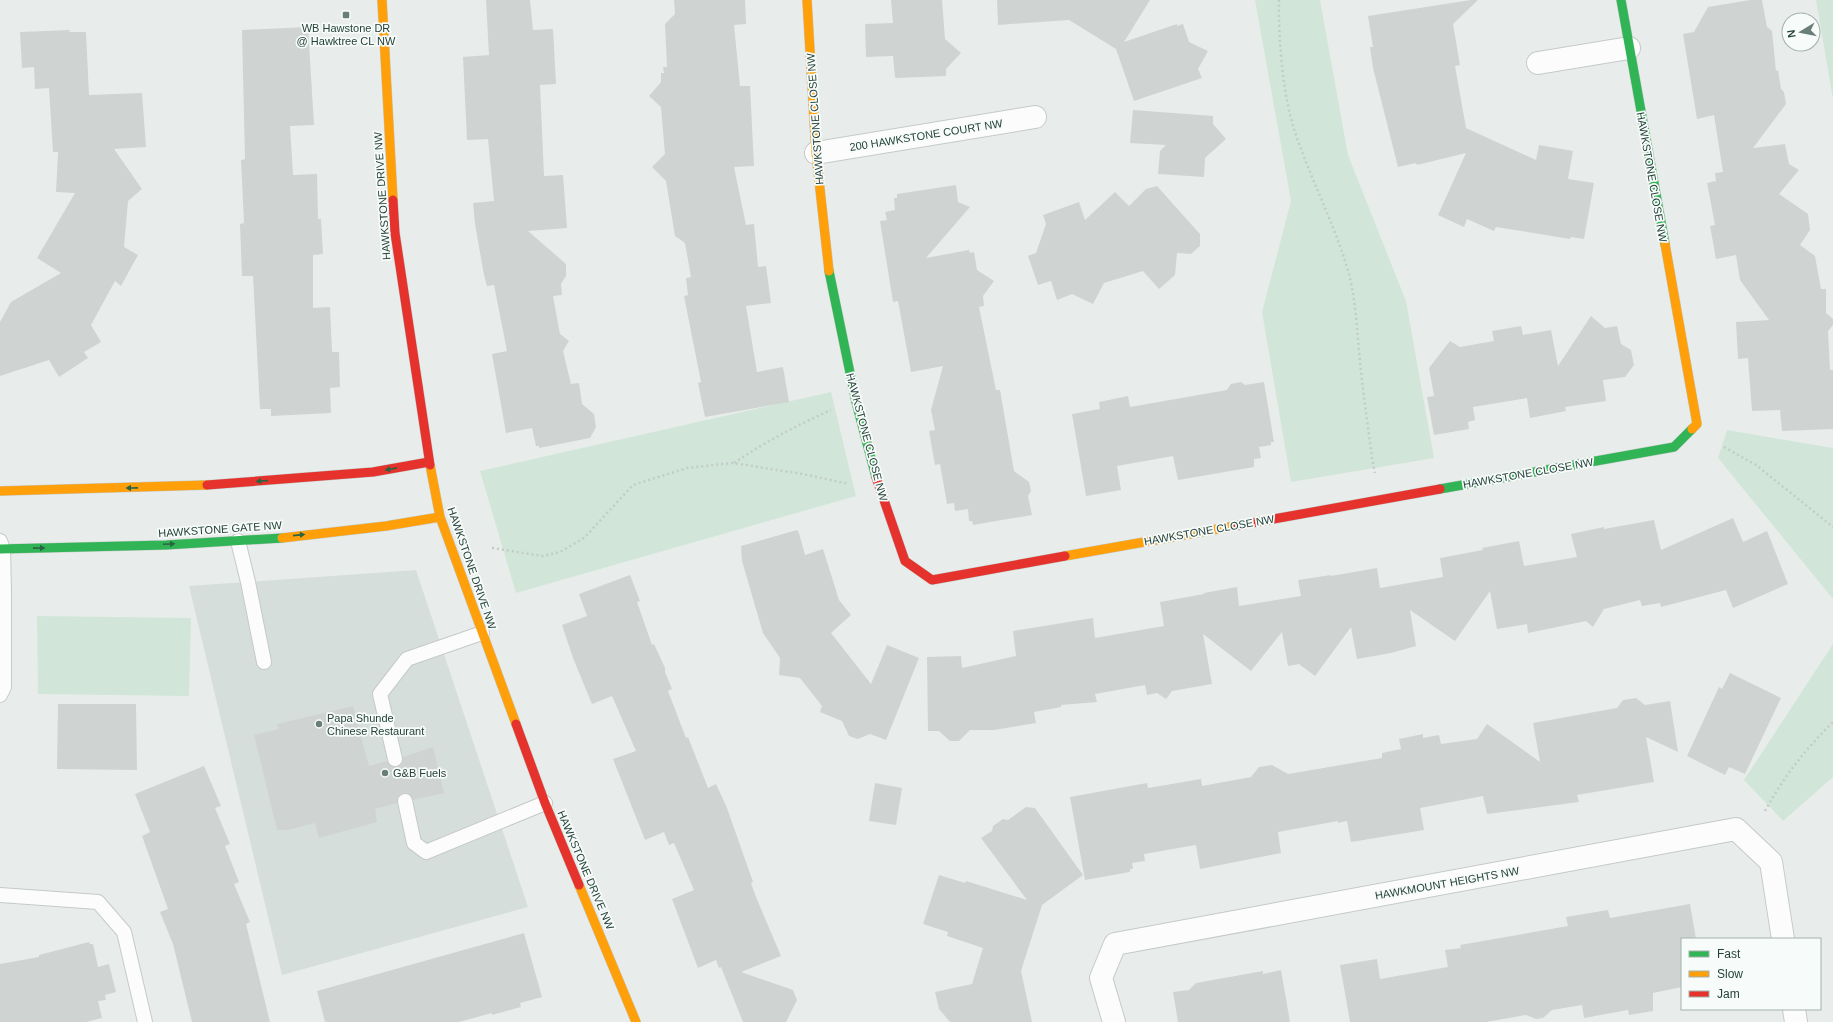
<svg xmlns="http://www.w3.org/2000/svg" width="1833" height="1022" font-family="Arial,sans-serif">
<rect width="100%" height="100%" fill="#e8edeb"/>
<!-- built -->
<path fill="#d6dedb" d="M416 570 528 907 282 975 189 586Z"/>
<!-- green -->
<path fill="#d1e6d8" d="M1255 0H1320L1348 155 1406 301 1434 458 1291 482 1262 312 1291 201Z
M1816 0H1833V99Z
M831 392 856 496 516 593 480 471Z
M1727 430 1833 448V599L1718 458Z
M37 616 191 618 189 696 38 694Z
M1833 644V777L1783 821 1744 780Z"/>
<!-- building -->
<path fill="#cfd4d2" d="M486 0H530L533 30 553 29 556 84 540 85 544 176 563 175 567 228 528 231 566 264V276L561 284 562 295 553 296 560 334 569 341 563 351 571 384 579 383 582 404 594 414 596 427 590 438 539 448V446H536L532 428 506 433 492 354 507 351 494 285 487 286 484 275 475 224 473 203 494 201 488 139 467 140 463 57 489 55Z
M674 0H745L746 24 734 25 740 86H750L754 166 734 167 746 225 754 224 758 267 766 266 771 303 746 306 757 372 783 367 789 402 705 417 698 383 701 382 684 296 688 295 686 278 691 277 685 243 675 236 666 181 652 167 665 154 661 107 649 96 661 82V73H664L663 67H667L665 24 675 14Z
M891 0H942L945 39 961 53 946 69V76L896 78 895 77 893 56 866 57 865 24 893 23Z
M997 0H1150L1124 42 1177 24V26L1183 24 1189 42 1208 51 1198 69 1202 78 1134 101 1116 49 1069 20 998 25Z
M1471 0H1478L1453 24 1460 65 1455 66 1466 128 1536 160 1539 145 1573 151 1568 179 1594 183 1584 239 1571 237 1570 239 1496 227 1494 231 1467 219 1464 227 1438 215 1466 153 1417 165 1416 163 1398 167 1373 68 1370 47H1373L1368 16Z
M1750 0H1762L1767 27 1772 31 1776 71 1778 70 1781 89 1784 92 1786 104 1753 148 1785 144 1789 164 1799 170 1779 194 1808 214 1810 230 1800 245 1815 256 1821 289H1826V313L1833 319V325L1828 331 1830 370H1833V429L1782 431 1780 410 1752 411 1748 358 1738 359 1736 322 1769 320 1740 280 1736 255 1716 259 1710 226 1715 225 1707 183 1716 181 1715 173 1723 172 1714 115 1697 119 1683 34 1694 32 1708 7Z
M308 27 314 125 290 126 293 175 317 174 318 219H321L323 254 313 255V308L330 307 332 352H339L340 387 330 388 331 413 271 416V409H260L253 276H242L240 224 244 223 241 160 245 159 242 30Z
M70 30 69 32H86L89 95 142 93 146 147 114 149 142 189 128 201 124 247 138 255 121 286 115 281 91 325 101 342 84 352 88 358 59 377 49 360 0 376V322L11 302 61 273 37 258 75 193 56 192 58 152H53L49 88 35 89 34 67 22 68 20 32Z
M1133 110 1213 116V124L1226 139 1205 158 1204 177 1158 174 1160 151 1166 145 1130 143Z
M956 185 958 202 970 207 926 258 969 250 970 253 974 252 977 270 994 281 983 296 984 306 979 307 996 390H1000L1014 471 1029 482 1031 491 1028 496 1032 515 973 525 972 521H969L968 509 955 511 954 503 947 504 940 464 935 465 929 431 935 430 931 410 943 366 911 372 898 301 893 302 880 221 887 220 885 212 895 210 894 198H897V194Z
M1157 186 1200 234V246L1191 254 1177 253 1175 275 1159 289 1143 271 1104 283 1093 304 1072 294 1057 300 1051 281 1038 285 1028 256 1036 253 1046 224 1043 215 1079 202 1085 220 1115 192 1129 206 1146 189Z
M1591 316 1605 328 1617 326 1621 344 1631 350 1634 365 1625 377 1603 380 1606 401 1565 407 1566 411 1530 418 1527 398 1473 407 1475 420 1468 422 1469 429 1434 435 1427 397 1434 396 1429 368 1450 341 1460 347 1494 341 1492 331 1521 326 1523 335 1551 330 1558 366Z
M1241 382 1245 385 1264 382 1274 442H1271V445L1259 447 1261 458 1254 459V467L1178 480 1173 456 1117 466 1121 490 1086 496 1072 414 1100 409 1099 402 1128 396 1130 407 1227 390 1231 384Z
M1733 518 1743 542 1767 531 1788 584 1733 608 1726 590 1661 607 1660 603 1642 606 1640 600 1604 609 1593 627 1586 621 1528 633 1527 624 1497 629 1490 591 1455 641 1410 610 1416 646 1391 653 1357 659 1351 627 1315 676 1299 664 1288 666 1282 632 1251 671 1203 634 1212 684 1172 691 1166 699 1157 693 1147 695 1145 685 1095 694 1097 702 1061 705V707L1034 712 1036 723 994 730H970L959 741H950L939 731H928L927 657 961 656 962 668 1016 656 1013 631 1093 618 1095 638 1164 626 1160 602 1204 594V593L1237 587 1239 606 1301 596 1298 580 1331 575V576L1377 568 1380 588 1443 577 1440 558 1483 550 1482 548 1519 541 1524 566 1577 557 1571 534 1604 527V529L1654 520 1661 550Z
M797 530 799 533 805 555 823 549 839 600 851 615 831 633 871 684 887 645 919 658 886 740 870 734 858 739 849 736 842 721 820 712 822 706 800 678 779 675 780 658 763 633 742 561 741 546Z
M630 575 640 601 637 602 652 645 654 644 665 668V672L672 689 668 691 686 738 688 737 708 788 716 784 727 808 753 882 751 883 756 897 781 956 741 972 793 990 797 1000 786 1022H743L721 967 719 968 716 960 698 968 672 899 694 890 674 843 669 845 664 832 645 840 613 759 636 751 612 696 592 704 573 658 562 625 587 616 579 594Z
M1730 673 1781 698 1745 774 1729 767 1725 775 1687 756 1719 687 1722 689Z
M1636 698 1645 705 1670 701 1678 752 1646 737 1654 782 1577 795 1579 802 1487 814 1483 796 1420 808 1424 830 1351 842 1347 821 1338 823V821L1278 832 1281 853 1200 869 1196 845 1144 854 1145 861 1132 863 1133 869H1130V872L1085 880 1070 797 1147 783 1148 788 1201 779 1202 786 1251 777 1259 767 1272 765 1288 774 1382 758V753L1401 749 1399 739 1423 734V738L1439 735 1441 744 1477 739 1487 724 1540 762 1533 723 1617 708 1623 700Z
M58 704H136L137 770 57 769Z
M353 706 369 766 387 761 392 767H397L403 762V757L433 747 444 793 413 800 408 793H403L397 798V803L375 809 377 822 319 838 315 823 288 830H277L254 735 279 729 277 724Z
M204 766 221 806 215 808 230 844 225 846 239 882 234 884 250 922 246 924 270 1022H192L173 944 160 912 168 909 142 836 150 832 135 794Z
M875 783 902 788 896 825 869 821Z
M1026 807 1035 808 1083 875 1042 905 1021 971 1032 1022H950L939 1009 935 992 972 984 983 948 947 936 948 932 923 924 939 875 965 883 966 881 1027 900 981 838 992 831 993 826 1003 819 1008 820Z
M1690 904 1696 939H1682V987L1653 993V1011L1629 1015 1628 1010 1584 1018 1582 1005 1552 1010 1543 1018 1536 1019 1526 1015 1486 1022H1350L1340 965 1377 959 1380 979 1448 967 1445 950 1461 948 1460 945 1568 926 1566 917 1608 910 1610 918Z
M524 933 542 997 520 1003 521 1007 492 1015V1013L459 1022H325L317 991Z
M89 942 90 944H93L98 967 109 964 116 992 105 995 106 1000 98 1001 102 1018 86 1022H0V964L39 957V955Z
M1281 970 1290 1022H1178L1173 992 1189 990 1196 983 1263 971V974Z"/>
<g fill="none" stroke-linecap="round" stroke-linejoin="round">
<defs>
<path id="lane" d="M238 541 248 582 264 662
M0 695 4 687V591L3 549 0 541
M395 759 380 694 407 659 482 633
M405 801 414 843 426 852 545 803
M0 895 98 902 124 932 145 1022"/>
<path id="street" d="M1538 63 1629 48
M816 153 1035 117
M1794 1009 1796 1022
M1114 1022 1101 978 1115 944 1736 829 1771 862 1783 939"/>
<path id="fast" d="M1621 0 1665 244
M829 271 856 402 876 477
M1440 489 1674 447 1692 429
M0 549 166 545 282 538"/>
<path id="slow" d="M382 0 393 200
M807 0 816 153 829 271
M1665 244 1697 424 1692 429
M430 465 440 517 516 724
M0 491 207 485
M282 538 386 526 440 517
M1065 556 1235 526
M579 885 636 1022"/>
<path id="jam" d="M393 200 395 233 430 465
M876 477 905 561 932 580 1065 556
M207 485 373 472 429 462
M1235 526 1440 489
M516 724 545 803 579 885"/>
</defs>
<!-- lane casing -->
<use href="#lane" stroke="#c5cac8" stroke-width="16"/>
<!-- street casing -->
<use href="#street" stroke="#c5cac8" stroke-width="24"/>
<!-- fast casing -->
<use href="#fast" stroke="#c3cbc8" stroke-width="10"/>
<!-- slow casing -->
<use href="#slow" stroke="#c3cbc8" stroke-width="10"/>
<!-- jam casing -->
<use href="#jam" stroke="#c3cbc8" stroke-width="10"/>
<!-- path -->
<path stroke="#c3ccca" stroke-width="2.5" stroke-dasharray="2 3" stroke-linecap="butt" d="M1279 0C1278 37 1283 97 1295 132 1311 180 1335 225 1349 274 1356 302 1357 332 1360 361 1363 394 1368 426 1372 458L1375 473
M1724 447 1756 465 1833 527
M734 463C765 442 797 425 831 410
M492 548 543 556 560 552 584 538 633 485 687 468 733 463 803 474 849 484
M1765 811C1785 775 1804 751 1833 722"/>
<!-- lane -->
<use href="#lane" stroke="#fcfcfc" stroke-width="14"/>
<!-- street -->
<use href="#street" stroke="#fcfcfc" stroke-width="22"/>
<!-- fast -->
<use href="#fast" stroke="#30b455" stroke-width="9"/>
<!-- slow -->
<use href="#slow" stroke="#ff9f0a" stroke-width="9"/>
<!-- jam -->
<use href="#jam" stroke="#e5322d" stroke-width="9"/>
</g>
<!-- one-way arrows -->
<defs><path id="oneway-solid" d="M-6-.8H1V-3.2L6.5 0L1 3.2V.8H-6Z"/></defs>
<g fill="#286442">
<use href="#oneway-solid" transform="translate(391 469) rotate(169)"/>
<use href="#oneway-solid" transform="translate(262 481) rotate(176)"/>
<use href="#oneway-solid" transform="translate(132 488) rotate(179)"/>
<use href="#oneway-solid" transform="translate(299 535) rotate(-6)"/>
<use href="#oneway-solid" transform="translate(169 544) rotate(-3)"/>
<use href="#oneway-solid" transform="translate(39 548) rotate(-1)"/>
</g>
<!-- markers -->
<g fill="#697e78" stroke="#f7fbf9" stroke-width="1.5">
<rect x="342" y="11" width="8" height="8" rx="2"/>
<circle cx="319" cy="724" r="4"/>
<circle cx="385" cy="773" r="4"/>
</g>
<g text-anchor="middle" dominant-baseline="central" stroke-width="3.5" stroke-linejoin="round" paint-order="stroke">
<!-- poi labels -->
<g font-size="11" fill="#24423a" stroke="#f7fbf9" text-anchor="start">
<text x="346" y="28" text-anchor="middle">WB Hawstone DR<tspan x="346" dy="13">@ Hawktree CL NW</tspan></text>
<text x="327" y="718">Papa Shunde<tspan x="327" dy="13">Chinese Restaurant</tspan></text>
<text x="393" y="773">G&amp;B Fuels</text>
</g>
<!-- street labels -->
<g font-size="11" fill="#24423a" stroke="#f7fbf9">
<text transform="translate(815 119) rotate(-94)">HAWKSTONE CLOSE NW</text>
<text transform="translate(926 135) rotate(-9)">200 HAWKSTONE COURT NW</text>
<text transform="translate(1652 177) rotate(80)">HAWKSTONE CLOSE NW</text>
<text transform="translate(382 196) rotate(-94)">HAWKSTONE DRIVE NW</text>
<text transform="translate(867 437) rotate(75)">HAWKSTONE CLOSE NW</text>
<text transform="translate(1528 473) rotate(-10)">HAWKSTONE CLOSE NW</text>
<text transform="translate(220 529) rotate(-4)">HAWKSTONE GATE NW</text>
<text transform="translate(1209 530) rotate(-10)">HAWKSTONE CLOSE NW</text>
<text transform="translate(472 568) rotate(71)">HAWKSTONE DRIVE NW</text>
<text transform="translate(586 870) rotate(67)">HAWKSTONE DRIVE NW</text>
<text transform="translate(1447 883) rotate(-10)">HAWKMOUNT HEIGHTS NW</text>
</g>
</g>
<!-- legend -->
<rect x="1681" y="938" width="140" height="72" fill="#f7fbf9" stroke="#a3b1ad"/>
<rect x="1689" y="951" width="20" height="6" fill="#30b455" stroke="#a3b1ad"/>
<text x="1717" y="958" font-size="12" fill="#24423a">Fast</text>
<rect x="1689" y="971" width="20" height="6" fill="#ff9f0a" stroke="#a3b1ad"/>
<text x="1717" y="978" font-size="12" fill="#24423a">Slow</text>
<rect x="1689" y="991" width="20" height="6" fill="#e5322d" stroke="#a3b1ad"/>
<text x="1717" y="998" font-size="12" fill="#24423a">Jam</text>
<!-- north arrow -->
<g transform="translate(1801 32) rotate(260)"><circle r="19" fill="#f7fbf9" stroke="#a3b1ad"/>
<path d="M0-3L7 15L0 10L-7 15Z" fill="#697e78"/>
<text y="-6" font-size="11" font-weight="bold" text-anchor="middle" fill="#24423a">N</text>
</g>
</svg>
